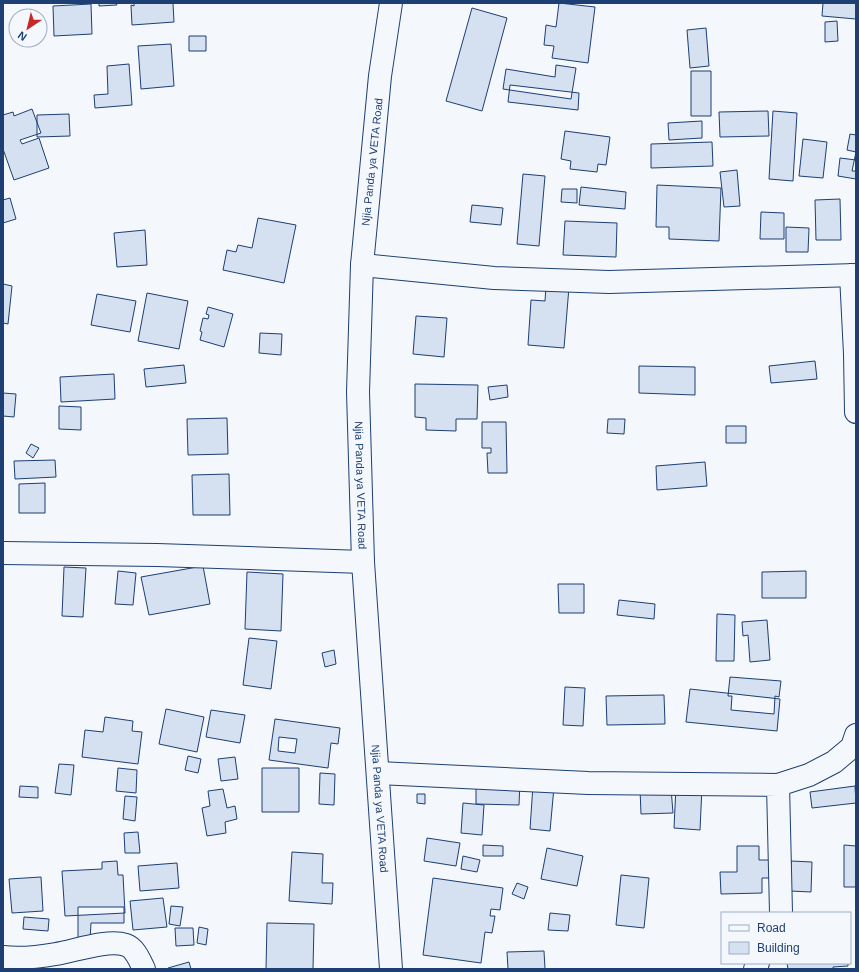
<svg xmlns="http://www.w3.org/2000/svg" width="859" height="972" font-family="Arial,sans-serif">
<rect width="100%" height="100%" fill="#f4f7fb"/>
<!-- building -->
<path fill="#d5e0f0" stroke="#1d3f73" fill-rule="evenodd" d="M99 3H116L117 5 99 6Z
M134 3H173L174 22 132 25 131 5 134 6Z
M559 3 595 7 588 63 552 58 554 46 544 45 546 25 556 27Z
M823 3H856V19L822 16Z
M91 4 92 34 54 36 53 6Z
M472 8 507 18 482 111 446 101Z
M837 21 838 41 825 42V22Z
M706 28 709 66 690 68 687 30Z
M189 36H206V51H189Z
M171 44 174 86 141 89 138 46Z
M129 64 132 105 95 108 94 95 108 94 107 66Z
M556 65 576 68 571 99 503 89 506 69 555 77Z
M691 71H711V116H691Z
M510 85 579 93 578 110 508 102Z
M32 109 41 133 20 140 22 144 39 138 49 168 14 180 3 149V115L13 112 14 116Z
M768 111 769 136 720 137 719 112Z
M773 111 797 113 793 181 769 179Z
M69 114 70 136 37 137V115Z
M702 121V138L669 140 668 123Z
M565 131 610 137 606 165 598 164 597 172 570 169 571 161 561 159Z
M850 134 856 135V171H852L856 152 847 150Z
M803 139 827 142 823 178 799 176Z
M712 142 713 166 651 168V144Z
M840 158 856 160V179L838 176Z
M737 170 740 206 724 207 720 172Z
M523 174 545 176 539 246 517 244Z
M657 185 721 188 719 241 669 239V227H656Z
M581 187 626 192 625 209 579 205Z
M562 189H577V203L561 202Z
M10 198 16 219 3 223V200Z
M840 199 841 240H816L815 200Z
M472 205 503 208 501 225 470 222Z
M761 212 784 213V239H760Z
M258 218 296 225 284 283 223 270 227 250 236 252 238 245 252 248Z
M565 221 617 223 616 257 563 255Z
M786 227 809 228 808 252H786Z
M145 230 147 265 117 267 114 233Z
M3 284 12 286 8 324 3 323Z
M546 286 569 287 564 348 528 345 531 300 545 301Z
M147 293 188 301 179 349 138 341Z
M97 294 136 301 130 332 91 325Z
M208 307 233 314 224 347 200 340 202 332 200 331 203 318 208 319 209 315 206 314Z
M416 316 447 318 444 357 413 354Z
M260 333 282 334 281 355 259 353Z
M815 361 817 379 771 383 769 366Z
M184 365 186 383 146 387 144 369Z
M639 366 695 367V395L639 393Z
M114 374 115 399 61 402 60 377Z
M415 384 478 385 477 419H456V431L426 430V418L415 417Z
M507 385 508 397 490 400 488 387Z
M3 393 16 394 14 417 3 416Z
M59 406 81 407V430L59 429Z
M227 418 228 454 188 455 187 419Z
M608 419H625L624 434 607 433Z
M482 422H506L507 473H488L487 453H491V448H482Z
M726 426H746V443H726Z
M31 444 39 448 33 458 26 453Z
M55 460 56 477 15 479 14 461Z
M705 462 707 486 657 490 656 466Z
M229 474 230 515H193L192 475Z
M45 483V513H19V484Z
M203 566 210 604 149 615 141 577Z
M64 567 86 568 83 617 62 616Z
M118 571 136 573 133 605 115 604Z
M806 571V598H762V572Z
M247 572 283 574 281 631 245 629Z
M558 584H584V613H559Z
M619 600 655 604 654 619 617 615Z
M717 614 735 615 734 661H716Z
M767 620 770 660 750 662 748 635 743 636 742 622Z
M249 638 277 641 271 689 243 685Z
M334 650 336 664 325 667 322 653Z
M730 677 781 681 779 697 775 696 774 714 731 710 732 696H728Z
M565 687 585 688 583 726 563 725Z
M690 689 780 699 777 731 686 722Z
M664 695 665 724 607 725 606 696Z
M166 709 204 717 197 752 159 744Z
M211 710 245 715 240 743 206 737Z
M105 717 133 721 132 731 142 732 138 764 82 757 85 730 103 732Z
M275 719 340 728 338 744 331 743 328 768 269 760ZM279 737 297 739 295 753 278 751Z
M188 756 201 759 198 773 185 770Z
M235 757 238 779 221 781 218 759Z
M59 764 74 765 71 795 55 793Z
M118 768 137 770 136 793 116 791Z
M262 768H299V812H262Z
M320 773 335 774 334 805 319 804Z
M476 782H520L519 805 476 804Z
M533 785 554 787 550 831 530 829Z
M20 786 38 787V798L19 797Z
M676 786 702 787 700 830 674 828Z
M855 786 856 803 812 808 810 792Z
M671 788 673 813 641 814 640 789Z
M223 789 227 808 235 806 237 819 225 822 226 833 207 836 202 808 210 806 208 791Z
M417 794H425V804L417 803Z
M125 796 137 797 135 821 123 819Z
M463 803 484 805 482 835 461 833Z
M138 832 140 853H125L124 833Z
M427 838 460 843 456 866 424 861Z
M483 845 503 846V856H483Z
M844 845 856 846V887H844Z
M737 846H759V860H773V878H762V893L721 894 720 872H737Z
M547 848 583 856 577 886 541 879Z
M292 852 323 854 322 883H333L332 904 289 901Z
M463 856 480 860 477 872 461 869Z
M117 861 118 875H123L125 913 65 916 62 871 102 869V862Z
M791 861 812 862 811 892 790 891Z
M177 863 179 888 140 891 138 866Z
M621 875 649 878 644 928 616 925Z
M41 877 43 911 12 913 9 879Z
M433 878 503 888 500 910 491 909 490 916H495L492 933 485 932 481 963 423 955Z
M517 883 528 887 524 899 512 894Z
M163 898 167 927 133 930 130 901Z
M171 906 183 907 180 926 169 924Z
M78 907H124V923H91L90 940H78Z
M550 913 570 915 568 931 548 930Z
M24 917 49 919 48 931 23 929Z
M267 923 314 924 313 969H266Z
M199 927 208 929 206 945 197 943Z
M175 928H193L194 945 176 946Z
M544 951 545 969H508L507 952Z
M189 962 191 969H168V968Z
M787 963H848V966L833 967V969H788Z"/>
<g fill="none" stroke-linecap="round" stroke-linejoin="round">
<defs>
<path id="minor" d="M362 265 494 278 609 282 856 275
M851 275 855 354 856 412
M3 553 157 555 363 562
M378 773 588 783 778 785 809 775 834 762 852 747 856 735
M778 785 781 913
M3 957C20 959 39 957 56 954 75 951 107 939 126 945 135 948 140 961 144 969
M755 969 758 963"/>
<g id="tertiary">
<path id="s1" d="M391 3 380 76 362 265 358 392 363 562 391 969"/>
</g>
</defs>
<!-- minor casing -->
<use href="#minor" stroke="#1d3f73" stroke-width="24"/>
<!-- tertiary casing -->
<use href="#tertiary" stroke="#1d3f73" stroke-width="24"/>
<!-- minor -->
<use href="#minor" stroke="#f4f7fb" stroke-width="22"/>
<!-- tertiary -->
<use href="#tertiary" stroke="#f4f7fb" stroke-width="22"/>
</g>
<g text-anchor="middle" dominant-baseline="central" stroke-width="3" stroke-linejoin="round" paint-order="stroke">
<!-- street labels -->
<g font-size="11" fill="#1d3f73" stroke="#f4f7fb">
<text transform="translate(372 162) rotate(-84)">Njia Panda ya VETA Road</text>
<text stroke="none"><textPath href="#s1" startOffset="484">Njia Panda ya VETA Road</textPath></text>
<text stroke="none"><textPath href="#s1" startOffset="808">Njia Panda ya VETA Road</textPath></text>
</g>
</g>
<!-- border -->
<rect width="859" height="972" fill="none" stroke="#1d3f73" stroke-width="8"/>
<!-- legend -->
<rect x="721" y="912" width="130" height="52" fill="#f4f7fb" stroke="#9eadc5"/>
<rect x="729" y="925" width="20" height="6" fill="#f4f7fb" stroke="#9eadc5"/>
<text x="757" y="932" font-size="12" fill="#1d3f73">Road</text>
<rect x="729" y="942" width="20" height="12" fill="#d5e0f0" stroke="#9eadc5"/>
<text x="757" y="952" font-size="12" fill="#1d3f73">Building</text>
<!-- north arrow -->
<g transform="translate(28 28) rotate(215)"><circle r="19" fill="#f4f7fb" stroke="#9eadc5"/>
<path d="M0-3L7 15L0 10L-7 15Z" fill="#c62828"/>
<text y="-6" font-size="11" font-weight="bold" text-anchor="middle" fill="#1d3f73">N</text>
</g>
</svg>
